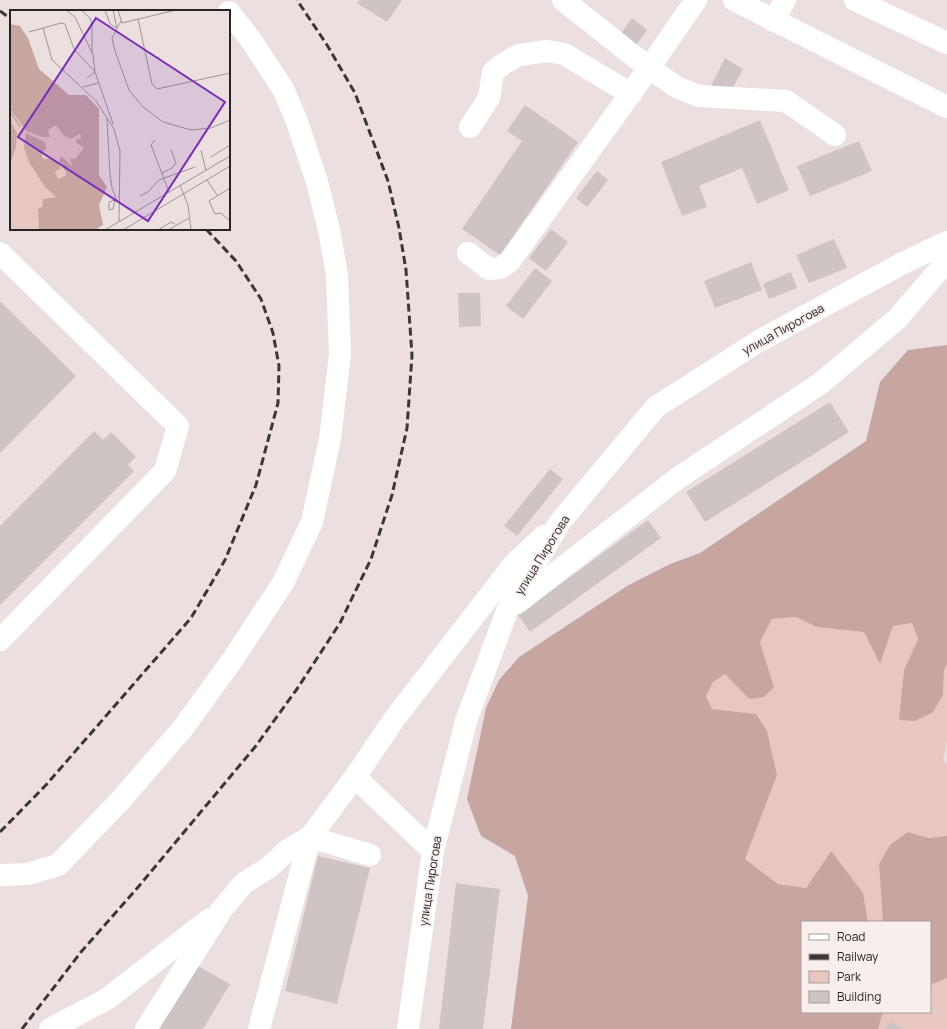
<svg xmlns="http://www.w3.org/2000/svg" width="947" height="1029" font-family="Manrope,sans-serif">
<rect width="100%" height="100%" fill="#ebe0df"/>
<!-- green -->
<path fill="#e8c7c3" d="M796 617 816 627 865 632 880 663 893 626 913 623 918 639 904 670 900 720 943 695 944 670 947 664V741L943 760 947 764V836L929 838 909 832 879 864 883 922H868L863 893 830 852 806 888 778 884 745 859 777 775 756 714 712 709 706 696 713 682 725 673 749 699 774 687 760 642 772 619Z
M947 978V1029H878L883 1012H930V985Z"/>
<!-- forest -->
<path fill="#c7a5a1" d="M947 345V664L944 670 943 695 933 712 915 721 899 720 904 670 918 639 912 623 893 626 880 664 864 632 816 627 796 617 772 619 760 642 774 687 764 697 749 699 725 674 713 682 706 696 712 709 756 714 767 731 777 775 745 859 778 884 806 888 831 851 863 893 868 922H802V1012H883L878 1029H511L528 896 515 856 481 836 467 799 486 708 499 680 519 657 627 586 670 564 700 553 866 441 880 382 908 350Z
M908 832 929 838 947 836V978L930 985V922H883L879 864 890 845Z"/>
<!-- building -->
<path fill="#cec4c3" d="M360 0H402L387 22 357 3Z
M632 18 647 30 634 48 618 38Z
M725 58 743 69 729 95 711 86Z
M525 105 578 142 500 255 462 229 522 141 507 131Z
M760 120 789 190 757 204 742 168 699 186 707 207 682 216 661 162Z
M859 141 872 171 810 196 797 166Z
M597 171 608 180 587 207 576 198Z
M551 229 568 242 546 271 529 258Z
M834 239 847 268 809 283 796 255Z
M751 262 762 290 715 308 704 281Z
M535 268 552 281 523 319 506 306Z
M791 272 797 288 769 299 763 284Z
M458 293H480L481 326 459 327Z
M0 301 76 376 0 453Z
M830 402 849 432 705 522 686 492Z
M94 431 103 440 111 432 136 457 128 465 134 471 0 605V526Z
M550 469 563 479 517 536 504 526Z
M648 520 661 538 530 632 518 615Z
M318 856 370 868 337 1004 285 991Z
M456 883 500 889 483 1029H439Z
M196 965 230 984 203 1029H158Z
M891 1021 902 1029H884Z"/>
<g fill="none" stroke-linecap="round" stroke-linejoin="round">
<!-- minor -->
<path stroke="#fff" stroke-width="22" d="M563 0 649 68 678 88 699 96 786 101 835 135
M855 0 947 43
M774 21 785 0
M470 127 489 98 493 72 503 64 519 55 547 51 564 54 631 94
M0 253 178 426 165 471 0 640
M468 253 489 269 500 268 510 261 649 68 696 0
M517 603 678 478 821 383 897 319 947 261
M355 777 433 851
M0 875 28 874 58 865 119 802 183 728 233 659 283 583 312 522 330 439 340 354 337 275 329 230 317 182 296 119 283 89 251 40 229 12
M50 1029 107 999 210 919
M146 1029 222 909 244 883 268 868 288 850 310 837 370 855
M259 1029 310 837 355 777 395 718 514 564 544 536
M408 1029 433 851 466 721 507 611 560 522 656 407 759 341 903 263 947 242"/>
<!-- major -->
<path stroke="#fff" stroke-width="22" d="M734 0 947 107"/>
<!-- rail -->
<path stroke="#3c3736" stroke-width="3" stroke-dasharray="8 4" stroke-linecap="butt" d="M0 11 11 19
M0 832 46 785 191 618 225 560 256 485 278 403 279 366 273 333 261 299 236 261 206 229
M22 1029 81 952 139 886 255 747 297 689 340 623 371 559 392 495 407 428 412 355 406 270 399 228 388 181 355 93 327 45 297 0"/>
</g>
<g text-anchor="middle" dominant-baseline="central" stroke-width="3" stroke-linejoin="round" paint-order="stroke">
<!-- street labels -->
<g font-size="12" fill="#282423" stroke="#f8eeec">
<text transform="translate(783 329) rotate(-29)">улица Пирогова</text>
<text transform="translate(542 555) rotate(-58)">улица Пирогова</text>
<text transform="translate(430 881) rotate(-81)">улица Пирогова</text>
</g>
</g>
<!-- overview -->
<g transform="translate(10 10)">
<rect width="220" height="220" fill="#ebe0df"/>
<path d="M0 99 16 121 32 127H40L38 121 46 115 54 126 61 129 70 124 71 128 65 133 74 138 65 149 60 148 62 156 57 151 51 154 56 163V166L48 169 45 162 50 158 45 150 34 149V140L24 126 35 177 46 187 33 189 32 197 28 199 29 220H0V154L6 137 7 123 0 110Z" fill="#e8c7c3"/>
<path d="M0 14 10 16 18 28 29 59 59 85H76L89 99V165L97 177 89 195 93 215 85 220H29L28 199 32 197 33 189 46 187 35 177 19 152 14 138 16 123 35 132 36 138 32 146 34 149 43 148 51 158 45 162 48 169 55 166 56 163 49 151 51 146 62 156 60 148 65 149 74 138 66 133V129L71 128 70 124 61 129 54 126 46 115 38 120 40 127H32L16 121 0 99ZM0 110 7 123 6 137 0 154Z" fill="#c7a5a1"/>
<path fill="none" stroke="#9d9594" stroke-width="1" d="M56 0 65 7 83 45 85 62 77 68M71 0 80 8 82 14V42M95 0 100 14 107 18 103 0M108 0 112 13 166 0M128 9 142 74 147 79 220 63M111 11 102 28 105 41 119 80 133 97 153 112 181 120 201 118 220 110M33 18 42 50 86 91 104 119 110 141 109 211M19 22 51 13 55 14 64 39 85 62 103 114M73 77 88 73M0 101 10 117M97 109 100 164 102 178 107 191M145 130 141 135 159 182M191 140 196 161M201 147 220 135M152 163 162 158 166 153 161 140M197 170 207 185M170 175 178 195 181 220M220 178 199 191 205 204 211 203 220 211M130 186 138 182 149 170 185 157M105 190 103 199 99 200V192ZM95 220 220 146M113 220 220 156M148 220 161 212 165 214M158 220 179 208"/>
<path fill="#7b2cbf" fill-opacity="0.15" stroke="#7b2cbf" stroke-width="2" d="M86 8 215 92 138 211 8 127Z"/>
<rect width="220" height="220" fill="none" stroke="#282423" stroke-width="2"/>
</g>
<!-- legend -->
<rect x="801" y="921" width="130" height="92" fill="#f8eeec" stroke="#a59d9c"/>
<rect x="809" y="934" width="20" height="6" fill="#ffffff" stroke="#a59d9c"/>
<text x="837" y="941" font-size="12" fill="#282423">Road</text>
<rect x="809" y="954" width="20" height="6" fill="#3c3736" stroke="#a59d9c"/>
<text x="837" y="961" font-size="12" fill="#282423">Railway</text>
<rect x="809" y="971" width="20" height="12" fill="#e8c7c3" stroke="#a59d9c"/>
<text x="837" y="981" font-size="12" fill="#282423">Park</text>
<rect x="809" y="991" width="20" height="12" fill="#cec4c3" stroke="#a59d9c"/>
<text x="837" y="1001" font-size="12" fill="#282423">Building</text>
</svg>
